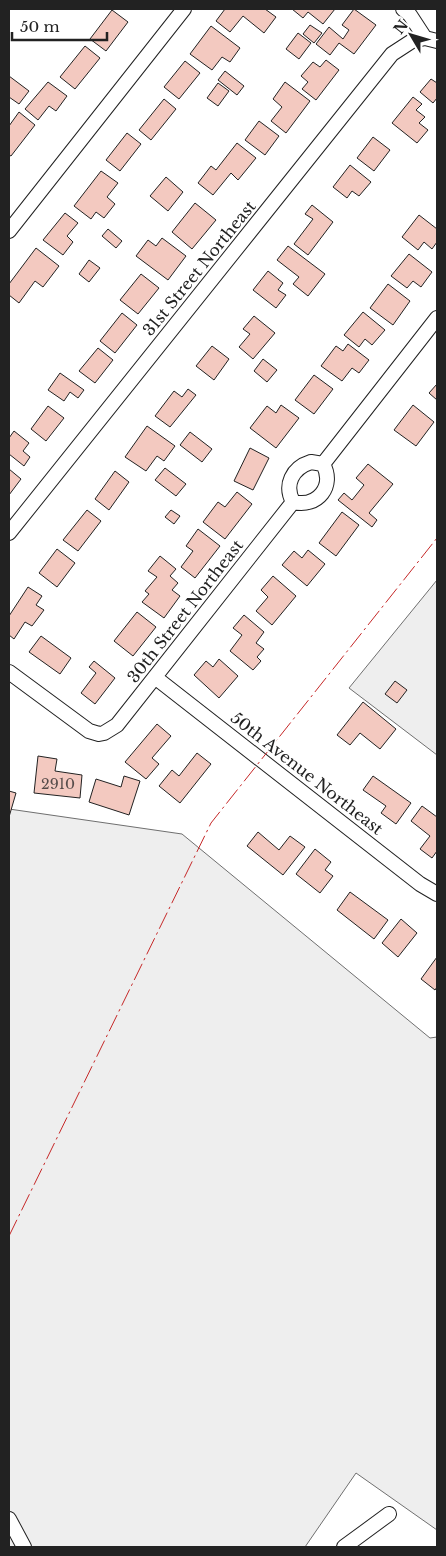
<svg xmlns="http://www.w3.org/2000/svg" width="446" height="1556" font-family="'Libre Baskerville',serif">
<rect width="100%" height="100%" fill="#fff"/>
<!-- green -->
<path fill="#eee" stroke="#6f6f6f" d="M437 580V755L349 688Z
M9 809 182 834 430 1038 437 1037V1530L356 1473 305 1547H9Z"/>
<!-- building -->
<path fill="#f3c9c0" stroke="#222" d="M225 9H265L276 17 264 33 243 16 230 32 216 21Z
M292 9H335L323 24 308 12 303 18Z
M354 9 376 25 354 54 339 43 330 55 316 44 329 27 343 39 349 30 342 25Z
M112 10 128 22 106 51 90 39Z
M310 25 322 33 314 43 303 34Z
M211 26 240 48 230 62 222 57 212 70 190 54Z
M298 33 311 43 299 59 286 49Z
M85 46 100 58 75 89 60 77Z
M326 60 339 70 316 100 302 89 308 82 301 76 313 62 320 67Z
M185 61 200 73 179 99 164 87Z
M225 71 244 86 237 95 218 80Z
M9 76 29 91 19 104 9 97Z
M431 79 437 83V98L433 103 420 92Z
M48 82 67 96 56 111 49 106 38 120 25 109Z
M285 82 310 101 286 133 271 121 282 107 273 99Z
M218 83 229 91 218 106 207 98Z
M413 97 422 104 416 110 425 117 419 123 428 130 417 143 392 123Z
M164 99 176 109 151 140 139 130Z
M19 112 35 125 11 156 9 155V126Z
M259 121 279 136 265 155 245 140Z
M127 133 141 144 120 171 106 160Z
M373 137 390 150 374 171 357 158Z
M237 143 256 158 238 180 231 173 213 195 198 183 211 166 216 170Z
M350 165 371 182 359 196 352 191 347 198 333 187Z
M101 171 118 183 107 197 115 204 104 218 96 212 91 219 74 206Z
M166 177 183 192 168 211 150 196Z
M195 203 216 220 192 249 172 232Z
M312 205 333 222 308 255 294 244 313 219 305 214Z
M65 213 78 223 67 236 73 242 63 255 43 240Z
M419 215 437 229V242L432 249 424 242 418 250 402 237Z
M108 229 122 241 116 248 102 236Z
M162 238 186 256 168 280 136 256 148 240 156 246Z
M288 246 325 274 308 296 293 284 299 277 277 260Z
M36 248 59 266 43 287 35 281 19 303 9 295V284Z
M409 254 432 272 421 287 413 281 407 288 391 276Z
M89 260 100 268 89 282 79 274Z
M268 271 283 283 278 290 286 295 276 308 253 290Z
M141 274 159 288 138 314 120 300Z
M388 284 410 301 393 325 370 308Z
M363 312 385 330 372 345 365 339 359 347 344 335Z
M122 313 137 325 115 353 100 341Z
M254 316 275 333 253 359 239 347 250 334 243 329Z
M348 344 369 360 359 373 352 368 342 381 321 366 336 346 343 351Z
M212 346 229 359 214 380 196 366Z
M98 348 113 360 95 383 79 371Z
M263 359 277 370 267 382 254 371Z
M60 373 84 390 78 398 70 392 64 401 48 390Z
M314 375 333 389 314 414 295 400Z
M437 384V400L429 393Z
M188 389 196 395 170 427 155 416 174 391 182 397Z
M281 405 299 418 276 448 250 428 267 406 276 413Z
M413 405 434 422 416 446 394 430Z
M48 406 64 418 46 441 31 429Z
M147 426 175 446 164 461 157 456 146 471 125 457Z
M14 431 29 443 23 451 30 457 24 466 9 454V438Z
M190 432 212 449 202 462 180 445Z
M250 448 269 458 253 490 234 481Z
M368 464 393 484 369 513 377 520 372 527 338 500 344 493 352 500 364 485 356 478Z
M165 468 186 484 176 496 155 480Z
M9 469 21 479 9 495Z
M115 471 129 482 109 510 95 499Z
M237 492 252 504 225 539 203 522 218 502 225 507Z
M87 510 101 521 78 551 63 540Z
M171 510 180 516 174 524 165 517Z
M342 512 359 525 336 556 319 543Z
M198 529 220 546 195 578 181 567 193 551 186 546Z
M57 549 75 563 57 587 39 573Z
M308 550 325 564 307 586 282 565 294 551 302 558Z
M160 556 176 569 170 576 178 583 172 590 180 596 164 618 142 602 149 594 145 591 157 577 148 571Z
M273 576 296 596 272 625 256 611 268 597 261 590Z
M28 587 42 596 36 605 44 610 32 626 25 622 14 639 9 635V616Z
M137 612 156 627 133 656 114 641Z
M244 615 264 632 256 643 264 649 257 657 261 661 253 670 230 651 242 635 233 628Z
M41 636 71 658 60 674 29 652Z
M219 659 238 676 219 698 194 675 206 661 213 667Z
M94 661 115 678 95 704 81 693 96 673 89 667Z
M395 681 407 690 397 703 385 694Z
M363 702 396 729 380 749 360 733 350 745 337 735Z
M157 724 171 736 152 758 159 764 146 779 125 762Z
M197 753 211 764 180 803 159 786 172 770 179 776Z
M38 756 57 759 55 771 82 775 80 798 34 793Z
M124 776 140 781 129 815 89 802 96 779 121 787Z
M373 776 411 803 396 824 381 813 386 806 363 790Z
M9 791 16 793 9 817Z
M422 806 437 817V851L432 858 420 849 430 836 411 821Z
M258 832 279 850 290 836 305 847 283 875 247 846Z
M315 849 331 862 325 870 333 876 320 893 296 874Z
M350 892 388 920 374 939 337 910Z
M401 919 417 933 398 957 382 943Z
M437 957V987L435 990 421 979Z"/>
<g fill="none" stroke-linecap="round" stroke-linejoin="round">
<defs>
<path id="minor" d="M403 9 410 15 425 38 437 41
M9 231 184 9
M311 462 323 464C335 486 318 508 293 502 284 485 292 468 311 462Z
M323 464 437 318
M9 533 392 54 412 41 425 38
M9 672 89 731 99 734 104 733 117 725 293 502
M156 678 420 884 437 894
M9 1519 24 1547
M344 1547 389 1514"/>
</defs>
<!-- minor casing -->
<use href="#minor" stroke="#222" stroke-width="16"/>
<!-- minor -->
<use href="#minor" stroke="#fff" stroke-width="14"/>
<!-- power -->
<path stroke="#c62828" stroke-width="1" stroke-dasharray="18 4 2.5 4" stroke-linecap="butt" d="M9 1236 211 823 437 538"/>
</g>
<g text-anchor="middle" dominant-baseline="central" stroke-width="4" stroke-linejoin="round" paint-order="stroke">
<!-- number labels -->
<g font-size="14" fill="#564c4a">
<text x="58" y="784">2910</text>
</g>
<!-- street labels -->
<g font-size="16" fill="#222" stroke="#fff">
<text transform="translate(199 268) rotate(-51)">31st Street Northeast</text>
<text transform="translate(185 611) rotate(-52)">30th Street Northeast</text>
<text transform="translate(307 773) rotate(38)">50th Avenue Northeast</text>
</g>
</g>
<!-- border -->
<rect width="446" height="1556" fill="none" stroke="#222222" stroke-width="20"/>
<!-- north arrow -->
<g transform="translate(411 35) rotate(308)" stroke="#ffffff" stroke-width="4" paint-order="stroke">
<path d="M0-4L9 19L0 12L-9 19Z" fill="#222222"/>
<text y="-8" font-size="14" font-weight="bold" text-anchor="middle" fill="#222222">N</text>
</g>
<!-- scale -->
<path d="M12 32v8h95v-8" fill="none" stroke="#222222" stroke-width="2.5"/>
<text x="20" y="32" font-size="15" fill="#222222" stroke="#ffffff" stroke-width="4" paint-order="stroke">50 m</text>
</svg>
